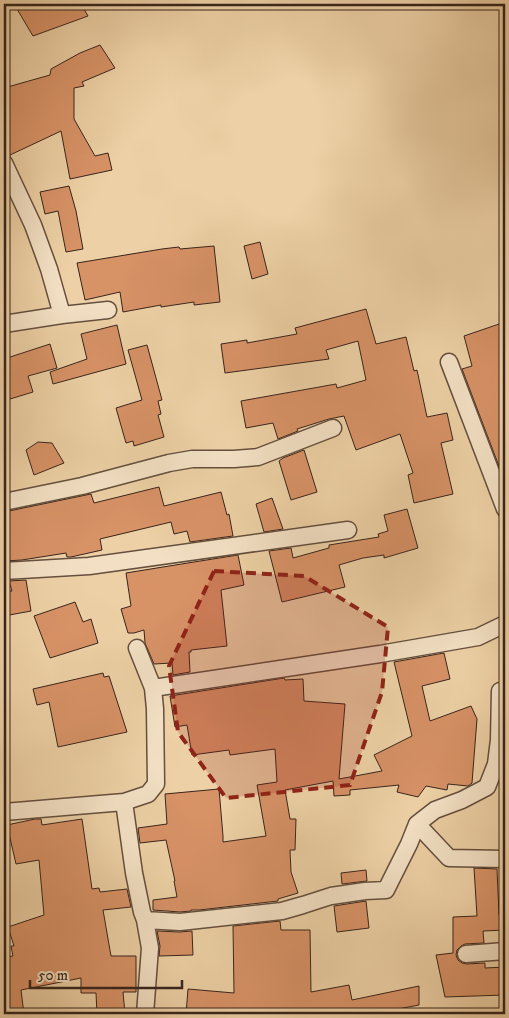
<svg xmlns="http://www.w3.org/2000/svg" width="509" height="1018" font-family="'IM FELL DW Pica',serif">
<rect width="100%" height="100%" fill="#edd0a5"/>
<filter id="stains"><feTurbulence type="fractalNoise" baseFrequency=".004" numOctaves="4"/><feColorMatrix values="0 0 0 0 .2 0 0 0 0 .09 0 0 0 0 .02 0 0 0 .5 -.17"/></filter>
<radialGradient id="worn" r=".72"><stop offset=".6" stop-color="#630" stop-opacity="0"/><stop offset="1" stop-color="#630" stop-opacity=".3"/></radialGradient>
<!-- building -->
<path fill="#d79266" stroke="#38241c" d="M27 4H81L88 16 33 36 17 9Z
M100 45 115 68 82 82 84 86 74 88V119L95 156 108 153 112 170 70 179 61 131 10 155 9 154 4 144V88L50 75 51 69 80 53Z
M69 186 76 211 83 249 66 252 58 211 45 214 40 192Z
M260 242 268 274 252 279 244 246Z
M214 246 220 302 194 305V302L161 307V305L123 312 120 292 85 300 77 263 162 249 179 247 180 249Z
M366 309 376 344 406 337 414 371 417 370 427 417 447 413 453 440 441 443 453 494 414 503 408 475 413 473 400 434 356 450 344 416 329 419 297 429 298 431 278 439 273 423 246 428 241 401 336 384 337 388 366 380 358 341 326 350 329 359 225 373 221 344 247 340V343L297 334 295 328Z
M505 322V482L462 369 472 366 464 336Z
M117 325 126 364 53 384 50 372 87 359 81 334Z
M50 344 57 368 28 376 33 392 10 399 4 376V359Z
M147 345 162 400 158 401 161 414 158 415 164 437 134 446 133 441 126 443 116 408 142 400 128 350Z
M38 442 52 443 64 463 34 475 26 450Z
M304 450 317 492 291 500 279 461 283 458Z
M159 487 164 506 221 492 227 515 229 514 233 536 190 542 187 531 174 534 171 522 100 539 102 550 71 557H67L66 553 22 560 5 561 4 554V512L91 494 94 503Z
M272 498 283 529 264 532 256 504Z
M407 509 418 548 384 558V555L363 558 339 565 345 587 282 602 269 551 291 548 293 558 329 548V545L379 537 378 534 388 531 384 515Z
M238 555 244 585 221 590 227 646 191 650V652H189L190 672 173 675 172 663 154 664 145 643 144 630 134 633H128L121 609 131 606 126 573 194 562Z
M26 580 31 611 4 616V592L12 591 9 581Z
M75 602 83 622 91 619 98 643 50 658 34 616Z
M444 653 450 679 422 686 430 721 471 706 477 719 472 783 468 786 448 784 447 790 426 786 418 797 397 792 399 785 350 790V795L334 796 333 781 285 790 290 819H296L295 850H290L291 872 298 893 278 899V901L199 910H191V911L180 912 153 910V900L177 897 174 881H175L166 840 140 843 138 828 167 824 165 794 219 789 223 836V842L266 836 257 785 277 782 275 749 230 755 229 750 192 755 187 725 175 727 170 696 284 678 285 680 303 679 304 701 345 704 339 779 382 771 374 755 412 736 394 662Z
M103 673 104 677 109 676 127 732 58 747 49 702 37 705 33 689Z
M35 819H41L42 825 82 819 92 889 99 888 100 892 127 889 131 907 103 910 111 956H136V992H123L125 1014H97L96 993H81V978L21 990 24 1014H4V957L13 956 11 946H14L8 927 44 915 39 860 16 864 7 825Z
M474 868 497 869 499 915H505V930L483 931 484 943 465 944 461 946 457 950 456 955 458 960 462 963 467 964 485 963V968L505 967V995L445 997 436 955 453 953V917L477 916Z
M366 870 367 881 342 884 341 873Z
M366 901 369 928 337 932 334 906Z
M280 921 281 930H310L311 992 349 985 352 1000 419 986V1005L372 1014H288L287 1011 249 1012V1014H186L188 989 234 993 233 926Z
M157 931 179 932 192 931 193 955 159 956 160 946Z"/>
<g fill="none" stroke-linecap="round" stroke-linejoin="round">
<defs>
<path id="street" d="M4 163 33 225 49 269 62 315
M4 324 62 315 108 310
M449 362 505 509
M4 502 82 486 169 463 192 459H234L258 457 333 428
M4 571 89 566 348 530
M137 648 153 688
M124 802 134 873 142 912 145 920 150 948 145 1014
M4 812 124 802 148 794 156 784 155 709 153 688 380 654 478 637 505 624
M417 824 449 858 505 859
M145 920 180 922 282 911 303 905 331 896 365 891 386 890 409 844 417 824 435 810 462 800 487 787 496 764 499 740 500 691
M466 954 505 951"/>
</defs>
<!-- street casing -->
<use href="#street" stroke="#654f3e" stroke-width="19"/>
<!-- street -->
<use href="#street" stroke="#f3e0c4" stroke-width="16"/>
</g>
<!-- marked area -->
<path fill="#8f2418" fill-opacity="0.2" stroke="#8f2418" stroke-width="4" stroke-dasharray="10 6" stroke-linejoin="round" d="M214 571 304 576 388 627 382 692 350 785 226 798 178 732 169 666Z"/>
<!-- margin -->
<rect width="509" height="1018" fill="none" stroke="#edd0a5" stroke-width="20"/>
<rect x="5" y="5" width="499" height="1008" fill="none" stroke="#38241c" stroke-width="2.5"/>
<rect x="10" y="10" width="489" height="998" fill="none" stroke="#38241c"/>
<!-- scale -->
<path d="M30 980v8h152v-8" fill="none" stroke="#38241c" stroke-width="2.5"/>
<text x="38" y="980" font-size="15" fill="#38241c" stroke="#f3e0c4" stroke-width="4" paint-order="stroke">50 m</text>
<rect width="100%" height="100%" filter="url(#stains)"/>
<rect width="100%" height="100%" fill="url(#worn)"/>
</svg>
